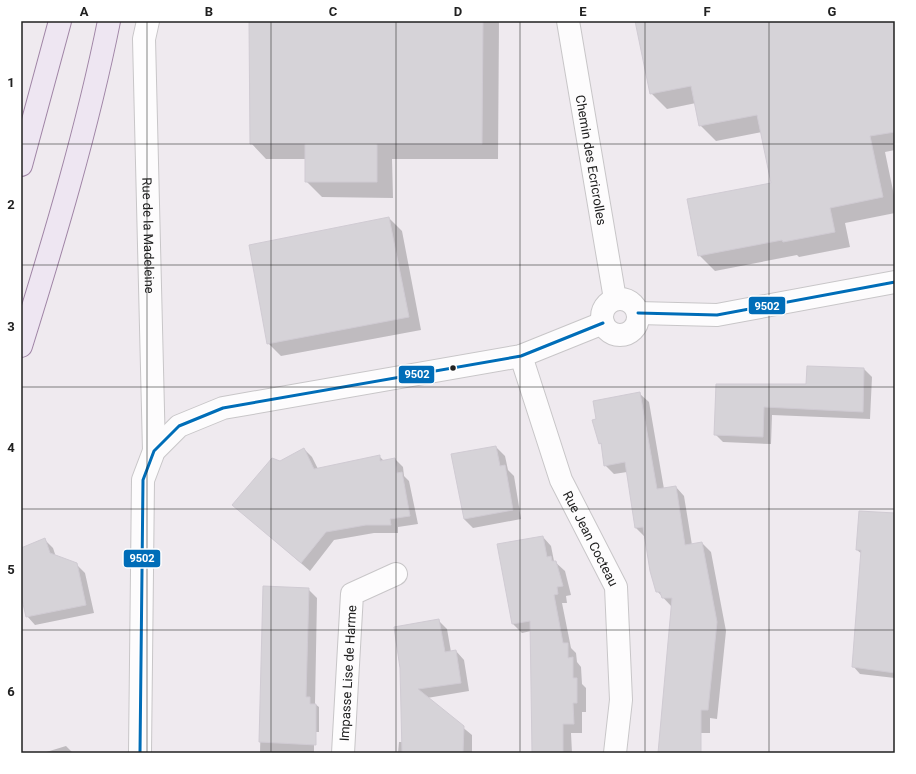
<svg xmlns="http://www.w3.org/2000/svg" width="916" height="774" font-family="Roboto,sans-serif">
<rect width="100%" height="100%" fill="#efeaef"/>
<!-- shadow -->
<path fill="#0003" d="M250 21H499L498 159H392L393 198 322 197 306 181V159H266L251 143Z
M636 21H895V150L885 152 895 200V213L845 223 850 247 799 257 797 255 715 271 699 255 772 183 762 132 716 141 700 125 696 103 667 109 651 93Z
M389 218 402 231 421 330 281 356 268 343Z
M864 369 872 377 870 419 772 415 771 444 723 442 715 434 716 385H807Z
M640 394 649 402 664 489 676 487 684 496 692 545 702 543 711 552 726 631 717 719 710 718V733H671L672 607 657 591 645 537 636 528 627 472 614 474 605 465 602 445 600 443 597 420Z
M496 447 505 456 508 470 514 476 521 519 473 528 464 519Z
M304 449 312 457 318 469 379 456 384 461 395 459 403 467 404 476 409 481 418 524 398 527V533H374L334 540 310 571 234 505 280 462Z
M895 514V678L860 674 853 666 862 554 857 550Z
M543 537 551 546 554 561 565 571 571 595 566 596 567 603H562L571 648 576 653 577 662 581 667 582 684 586 688V712H582V733H571L572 753H533L531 631 522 633 513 624 499 545Z
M44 539 53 548 56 557 76 564 85 573 94 613 35 625 27 616 21 590V549Z
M264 587 308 589 317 598 315 704 319 707V732H314V753H260Z
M438 620 447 629 451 652 456 651 464 660 469 691 427 698 472 735V753H398L399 742H403L401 668Z
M66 746 73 753H43Z"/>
<!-- building -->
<path fill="#d6d3d8" stroke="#d0cbd3" d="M249 21H483L482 144H377V182H305V144H250Z
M635 21H895V132L870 136 883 197 830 208 835 232 783 242 782 240 698 256 687 199 771 183 757 115 699 126 691 86 650 94Z
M389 217 409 317 267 344 249 245Z
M807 366 864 368 863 412 764 407 763 437 714 435 716 384H806Z
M640 392 657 489 676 486 685 545 702 542 717 622 708 710H701V753H658L672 598H662L660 592H656L650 571 643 527 635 528 625 462 604 466 601 443 599 444 592 420 596 419 593 401Z
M496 446 500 466 505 465 513 510 464 519 451 454Z
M304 448 314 469 380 455V461L395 458 397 473 402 472 410 516 390 519 391 525H366L326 532 301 563 232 505 272 458 280 461Z
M859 511 895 513V673L852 667 861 550H856Z
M543 536 547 557 551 556 552 561H556L563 586 557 587 558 594 554 595 563 643H568V658L573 657V678H577V703H573L574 724H563V753H532L530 621 512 624 497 544Z
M45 538 50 553 77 563 86 605 26 617 21 595V548Z
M263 586 309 588 306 697H310V704H316V745L259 742Z
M439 619 445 652 456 650 461 683 418 689 464 726 463 753H402L400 668 394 627Z"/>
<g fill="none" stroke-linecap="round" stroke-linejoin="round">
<defs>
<g id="minor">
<path id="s1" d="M148 21 144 39 154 451"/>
<path id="s2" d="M568 21 615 299"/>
<circle cx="620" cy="317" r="18"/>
<path d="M638 313 717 315 895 282"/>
<path id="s3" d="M521 356 561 480 616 587 621 700 615 753"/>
<path d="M140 753 143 480 154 451 179 426 223 408 521 356 603 323"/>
<path id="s4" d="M343 753 352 594 396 574"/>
</g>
<path id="primary" d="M21 165 60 21
M21 346C54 240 87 130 109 21"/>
</defs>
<!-- minor casing -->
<use href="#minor" stroke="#c8c6c8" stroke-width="24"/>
<!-- primary casing -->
<use href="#primary" stroke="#a085a6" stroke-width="24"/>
<!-- minor -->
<use href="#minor" stroke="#fdfcfd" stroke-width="22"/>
<!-- primary -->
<use href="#primary" stroke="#eee6f2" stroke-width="22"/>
<defs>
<path id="bus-1" d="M638 313 717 315 895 282
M140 753 143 480 154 451 179 426 223 408 521 356 603 323"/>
</defs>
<!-- bus-1 casing -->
<use href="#bus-1" stroke="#fff" stroke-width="6"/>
<!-- bus-1 -->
<use href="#bus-1" stroke="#006db8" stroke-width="3"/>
</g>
<!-- grid -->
<path fill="none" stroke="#212121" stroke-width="1" stroke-opacity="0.55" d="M147 21V753M271 21V753M396 21V753M520 21V753M645 21V753M769 21V753M21 144H895M21 265H895M21 387H895M21 509H895M21 630H895"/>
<!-- markers -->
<circle fill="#212121" stroke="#fff" stroke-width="1.5" cx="453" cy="368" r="3.5"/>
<g text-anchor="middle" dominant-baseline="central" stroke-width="3" stroke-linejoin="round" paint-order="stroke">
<!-- street labels -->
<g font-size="13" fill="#212121" stroke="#fff">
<text stroke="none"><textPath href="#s2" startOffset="141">Chemin des Ecricrolles</textPath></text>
<text stroke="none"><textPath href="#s1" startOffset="215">Rue de la Madeleine</textPath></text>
<text stroke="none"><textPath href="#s3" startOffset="196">Rue Jean Cocteau</textPath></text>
<text stroke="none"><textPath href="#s4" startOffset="80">Impasse Lise de Harme</textPath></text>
</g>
</g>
<g stroke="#fff" stroke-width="1.5">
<rect x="748" y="296" width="38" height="19" rx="4" fill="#006db8"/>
<rect x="398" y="365" width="37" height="19" rx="4" fill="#006db8"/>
<rect x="123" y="549" width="38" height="19" rx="4" fill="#006db8"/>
</g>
<g font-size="11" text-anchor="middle" font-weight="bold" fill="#fff">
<text x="767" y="310">9502</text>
<text x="417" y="378">9502</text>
<text x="142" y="562">9502</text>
</g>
<!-- border -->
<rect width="916" height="774" fill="none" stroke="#ffffff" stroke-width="44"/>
<rect x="22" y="22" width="872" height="730" fill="none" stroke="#212121" stroke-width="1.5"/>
<g font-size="13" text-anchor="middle" font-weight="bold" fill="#212121">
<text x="84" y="16">A</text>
<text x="209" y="16">B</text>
<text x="333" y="16">C</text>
<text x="458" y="16">D</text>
<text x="583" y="16">E</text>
<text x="707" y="16">F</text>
<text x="832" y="16">G</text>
<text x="11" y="87">1</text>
<text x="11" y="209">2</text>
<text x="11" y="331">3</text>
<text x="11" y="452">4</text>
<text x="11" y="574">5</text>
<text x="11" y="696">6</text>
</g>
</svg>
